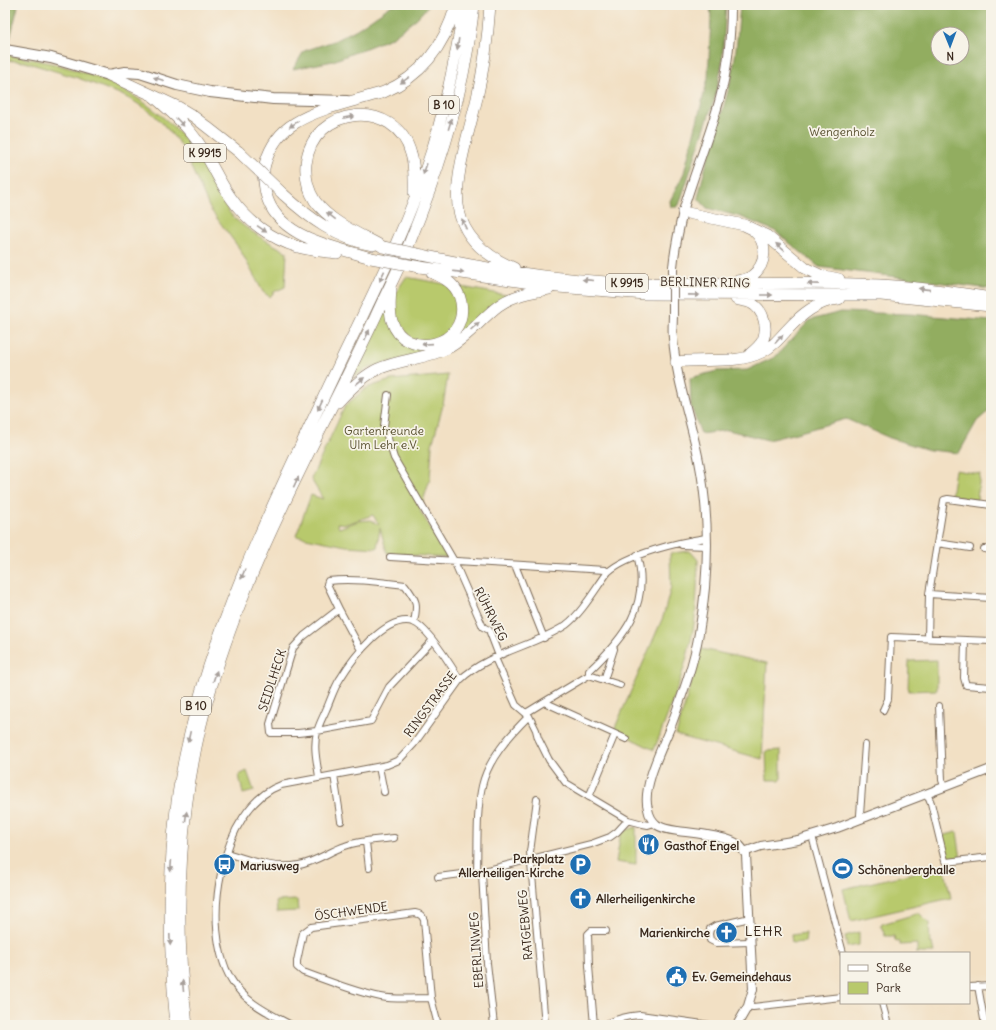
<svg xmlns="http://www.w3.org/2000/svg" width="996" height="1030" font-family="Delius,sans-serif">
<rect width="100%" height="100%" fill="#f7f3e8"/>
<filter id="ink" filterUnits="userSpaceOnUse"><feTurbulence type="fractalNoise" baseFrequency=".025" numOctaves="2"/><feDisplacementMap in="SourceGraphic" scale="8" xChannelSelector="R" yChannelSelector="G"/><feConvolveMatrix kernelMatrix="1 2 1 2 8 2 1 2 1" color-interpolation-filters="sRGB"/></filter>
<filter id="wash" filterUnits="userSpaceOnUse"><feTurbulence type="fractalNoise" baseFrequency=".012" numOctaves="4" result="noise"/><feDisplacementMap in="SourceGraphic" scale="16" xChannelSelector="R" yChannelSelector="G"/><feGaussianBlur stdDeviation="0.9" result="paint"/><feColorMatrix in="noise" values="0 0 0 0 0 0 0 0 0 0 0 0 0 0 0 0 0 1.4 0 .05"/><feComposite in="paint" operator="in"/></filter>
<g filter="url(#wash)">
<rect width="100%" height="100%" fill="#f2e0c4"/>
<!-- green -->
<path fill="#b8c96c" stroke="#7a7a45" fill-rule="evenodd" d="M5 55C82 65 147 89 196 152 204 162 208 176 214 187 219 195 227 211 234 218 247 230 270 243 287 252L285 287 274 292 270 297 263 292 239 248 210 209 181 145 162 123 152 113 135 102 120 94 78 78 25 62 5 60Z
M406 277 506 295 454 341 423 353 366 369 353 377 383 312Z
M448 375 443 405 432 445 430 479 420 511 449 558 387 553 380 528 377 548 346 546 296 536 311 495 323 499 311 479 345 406 366 388 391 380ZM373 515 379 525 371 520 358 521 339 528 337 523 346 524Z
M955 470 980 474 977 500 951 496Z
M690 551 698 560C697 587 697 614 691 640 683 677 668 714 654 750L614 730 663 617 671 587 670 554 673 553Z
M701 649 767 663 762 759 676 735Z
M937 660V690L908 691 909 661Z
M781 750V780H767L766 751Z
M247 771 254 791 243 794 239 775Z
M636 827V865L616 862 621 832Z
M957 832 961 859 950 861 946 857 941 836Z
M944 866 951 898 851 921 843 889Z
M297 900 298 911 277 912 276 901Z
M919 913 929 923 930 943H932L934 953H915L917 951V944L900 945V942L895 940 894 936H885L881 926 882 924Z
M859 932V945L847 947 845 936Z
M806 933 805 942 792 943 791 935Z"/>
<!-- forest -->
<path fill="#92ad60" stroke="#666c3f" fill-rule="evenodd" d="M5 5 18 6 10 39 5 37Z
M392 5H429L416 19 391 38 333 61 293 69 304 51 334 41 357 29Z
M710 5H726L722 64 715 97 679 205 677 207H671L670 201 684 173 708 78 711 18Z
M740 5H991V289L819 267 775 231 741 217 707 208 698 198C707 154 724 113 733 70 737 49 738 26 740 5ZM938 34H962V58H938Z
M841 312 910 314 991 321V409L977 421 959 453 929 450 890 438 846 419 800 432 768 440 728 430 701 434 691 406 690 378 717 371 747 370 775 357 810 320Z"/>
</g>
<g filter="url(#ink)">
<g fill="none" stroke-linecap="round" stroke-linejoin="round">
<defs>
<path id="minor" d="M388 395 384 426 394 458 454 561 483 627 489 630 499 656
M937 543 970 548
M682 545 707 546
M984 549 991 550
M390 557 605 570 608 572
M515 565 544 638
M929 594 991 598
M339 609 361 650
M414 622C418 603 417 601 405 585 380 582 354 578 328 581L327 584 339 609 304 636 293 648 270 724 271 733H298L317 731 371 721 389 687 432 641
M928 638 929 594 944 500 948 499 991 505
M965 640 964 678 966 685 991 687
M495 658 516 705 529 716 536 730 538 738 549 760 566 783 628 820 643 824 648 825 654 823
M589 675 604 680 614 649
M604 680 620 685
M544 702 589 675V671C624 638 651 605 637 555
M939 706 942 780 944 786
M883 710 888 699 891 637 991 641
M526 713 544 702 626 739
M379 767 384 792
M334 775 341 821
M319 777C317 762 313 747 317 732 319 724 323 717 326 710 331 699 334 688 340 679 352 659 386 614 413 622 427 626 452 667 460 680
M927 793 931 803 945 861 946 862 991 857
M589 797 615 734
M537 799 530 852 545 1025
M862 819 860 815 865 745
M812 836 843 953
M366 842 369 868
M227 853C249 860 275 870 299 865 316 862 330 851 345 846 360 840 378 840 394 838
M477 872C478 843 476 814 482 786 488 759 510 735 529 716
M482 873 487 963 494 1025
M438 877 477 872 482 873 484 871 591 844 610 837 617 832 628 820
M750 918 715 926 710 929 709 934 710 940 716 943 750 942
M978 986 985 1025
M969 987 991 986
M431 998C414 998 397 1000 381 997 354 992 329 981 303 972L297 967V961L303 933 311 927 415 913C420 914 422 915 424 920L431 998 438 1025
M882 1003 888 1025
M748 1006 753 1007 841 997
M291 1025C269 1013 244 1002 231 979 200 928 220 807 281 785L387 765 399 760 414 744 460 680C489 652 533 647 566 625 582 613 596 588 608 572 628 554 679 542 706 538
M594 1025 589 966 588 934 591 931H606
M603 1025C615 1019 626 1016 640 1015L710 1025"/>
<path id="tertiary" d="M673 267C675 247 679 228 684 208 695 171 710 135 720 98 728 68 731 36 731 5
M673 313C673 322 672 330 673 338 676 380 691 420 699 461 710 517 709 576 699 633 694 663 683 693 672 723 664 744 641 787 648 809 649 815 652 821 657 825 663 829 671 830 678 831 692 833 728 836 739 845 742 847 744 851 746 855L753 989 748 1006 737 1025
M744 852 761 846 798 840 837 828 991 769"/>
<path id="primary" d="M5 50 51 58 109 75 125 72 140 73 177 85 210 92 273 99 347 101"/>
<path id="trunk" d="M490 5C488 36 484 68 477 98 470 129 452 182 459 211 465 239 488 257 514 268
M109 75 178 107 193 116 239 152
M152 95C169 110 188 126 200 145 211 162 219 181 231 198 247 221 271 239 298 247 311 251 324 251 337 253
M283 194C309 218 337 239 373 245
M683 212 744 225 767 236 805 268 820 275 839 279
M383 247C360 234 331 223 315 201 308 190 305 177 306 164 312 105 396 97 411 154 415 166 414 180 414 193
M422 255C495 271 571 282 647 284 724 286 802 280 880 285 917 287 954 292 991 298
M371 258C333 246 277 238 266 194 264 184 262 173 265 164 270 147 280 132 295 123 319 108 356 101 384 92 422 76 445 44 456 5
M420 267 558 287 645 294 881 295 991 306
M737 281C743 280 748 279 752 276 767 264 768 243 754 231
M391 290C390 300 389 311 392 321 404 361 469 347 461 302 458 286 447 279 432 273
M736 299C741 301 747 301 751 303 764 310 768 327 763 340 760 346 755 350 750 354
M676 362C704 358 736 365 762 352 772 347 779 339 787 330 801 315 817 301 839 299
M338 402C350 389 363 376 378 369 401 359 426 359 448 348 467 338 481 319 498 306 513 295 531 292 549 289
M176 1025C167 934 166 841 186 751 216 612 283 484 343 356 376 288 410 220 433 147 439 127 444 106 449 85 455 58 461 32 463 5
M187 1025C173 916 179 793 211 688 249 558 318 439 375 318 386 293 399 269 409 244 434 183 456 118 467 53 470 37 472 21 474 5"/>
</defs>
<!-- minor casing -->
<use href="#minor" stroke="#7b6a58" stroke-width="8"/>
<!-- tertiary casing -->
<use href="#tertiary" stroke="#7b6a58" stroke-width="10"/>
<!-- primary casing -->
<use href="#primary" stroke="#7b6a58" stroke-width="12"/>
<!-- trunk casing -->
<use href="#trunk" stroke="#7b6a58" stroke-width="12"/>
<!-- minor -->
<use href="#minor" stroke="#fff" stroke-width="6"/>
<!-- tertiary -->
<use href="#tertiary" stroke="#fff" stroke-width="8"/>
<!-- primary -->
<use href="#primary" stroke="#fff" stroke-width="10"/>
<!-- trunk -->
<use href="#trunk" stroke="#fff" stroke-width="11"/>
<defs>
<path id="tertiary-bridge" d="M673 313V267"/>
<path id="trunk-bridge" d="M239 152 283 194
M383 247 422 255
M371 258 420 267"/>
</defs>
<!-- tertiary-bridge casing -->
<use href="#tertiary-bridge" stroke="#7b6a58" stroke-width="10" stroke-linecap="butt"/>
<!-- trunk-bridge casing -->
<use href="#trunk-bridge" stroke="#7b6a58" stroke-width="12" stroke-linecap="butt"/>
<!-- tertiary-bridge -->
<use href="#tertiary-bridge" stroke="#fff" stroke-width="8"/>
<!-- trunk-bridge -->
<use href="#trunk-bridge" stroke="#fff" stroke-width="11"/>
</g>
<!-- one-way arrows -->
<defs><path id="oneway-solid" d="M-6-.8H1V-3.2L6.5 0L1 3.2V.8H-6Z"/></defs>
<g fill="#a79f9a">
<use href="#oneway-solid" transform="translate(458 44) rotate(98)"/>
<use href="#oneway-solid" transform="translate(159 79) rotate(-162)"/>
<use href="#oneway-solid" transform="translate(405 80) rotate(145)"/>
<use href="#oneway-solid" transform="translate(349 117) rotate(-11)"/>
<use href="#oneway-solid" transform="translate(180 122) rotate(46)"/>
<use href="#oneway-solid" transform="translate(294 124) rotate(146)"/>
<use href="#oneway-solid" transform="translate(450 124) rotate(-73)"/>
<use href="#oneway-solid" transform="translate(425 169) rotate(109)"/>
<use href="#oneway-solid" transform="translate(331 216) rotate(-142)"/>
<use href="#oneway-solid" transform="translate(464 224) rotate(-114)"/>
<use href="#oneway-solid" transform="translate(262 229) rotate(34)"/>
<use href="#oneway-solid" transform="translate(780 247) rotate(-139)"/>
<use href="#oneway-solid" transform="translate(459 272) rotate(7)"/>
<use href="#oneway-solid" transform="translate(382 276) rotate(115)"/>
<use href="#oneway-solid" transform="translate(588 280) rotate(-175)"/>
<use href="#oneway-solid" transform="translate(813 284) rotate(-179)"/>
<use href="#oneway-solid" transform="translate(924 289) rotate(-174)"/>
<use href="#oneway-solid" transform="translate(694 295) rotate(1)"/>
<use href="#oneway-solid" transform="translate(767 295)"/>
<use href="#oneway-solid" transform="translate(475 326) rotate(-42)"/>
<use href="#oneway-solid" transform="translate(367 335) rotate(-65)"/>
<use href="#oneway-solid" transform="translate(779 339) rotate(-47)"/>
<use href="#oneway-solid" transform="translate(427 344) rotate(176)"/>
<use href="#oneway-solid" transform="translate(360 381) rotate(-39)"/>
<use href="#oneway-solid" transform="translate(320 405) rotate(115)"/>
<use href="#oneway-solid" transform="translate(296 482) rotate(-64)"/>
<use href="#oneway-solid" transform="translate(243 574) rotate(112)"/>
<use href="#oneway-solid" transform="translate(215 676) rotate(-71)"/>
<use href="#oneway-solid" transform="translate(189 737) rotate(103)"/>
<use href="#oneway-solid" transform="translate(186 817) rotate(-83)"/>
<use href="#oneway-solid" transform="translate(171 866) rotate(94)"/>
<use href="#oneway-solid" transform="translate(170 940) rotate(88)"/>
<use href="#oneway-solid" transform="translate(183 986) rotate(-95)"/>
</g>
</g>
<!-- icons -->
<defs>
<symbol id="restaurant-disc" viewBox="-11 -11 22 22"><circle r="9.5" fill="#1f6fb2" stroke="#f7f3e8"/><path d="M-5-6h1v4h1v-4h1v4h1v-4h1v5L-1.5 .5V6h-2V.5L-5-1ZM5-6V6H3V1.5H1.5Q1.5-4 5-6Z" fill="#fff"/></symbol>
<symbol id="bus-disc" viewBox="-11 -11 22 22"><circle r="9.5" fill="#1f6fb2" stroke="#f7f3e8"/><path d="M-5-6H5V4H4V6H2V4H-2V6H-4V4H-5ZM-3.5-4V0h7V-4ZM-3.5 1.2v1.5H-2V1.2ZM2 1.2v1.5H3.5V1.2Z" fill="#fff"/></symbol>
<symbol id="parking-disc" viewBox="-11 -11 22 22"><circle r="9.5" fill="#1f6fb2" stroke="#f7f3e8"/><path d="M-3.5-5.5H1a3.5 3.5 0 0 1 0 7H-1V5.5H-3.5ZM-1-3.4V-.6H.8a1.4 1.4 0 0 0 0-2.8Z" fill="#fff"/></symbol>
<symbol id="stadium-disc" viewBox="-11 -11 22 22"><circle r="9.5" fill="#1f6fb2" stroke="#f7f3e8"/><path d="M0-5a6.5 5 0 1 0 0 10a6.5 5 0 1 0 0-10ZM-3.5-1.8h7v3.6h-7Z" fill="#fff"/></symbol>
<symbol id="church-disc" viewBox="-11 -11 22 22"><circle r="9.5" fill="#1f6fb2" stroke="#f7f3e8"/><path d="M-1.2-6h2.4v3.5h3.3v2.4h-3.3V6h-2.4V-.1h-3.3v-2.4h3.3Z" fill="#fff"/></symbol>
<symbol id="civic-disc" viewBox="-11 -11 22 22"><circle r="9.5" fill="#1f6fb2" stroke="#f7f3e8"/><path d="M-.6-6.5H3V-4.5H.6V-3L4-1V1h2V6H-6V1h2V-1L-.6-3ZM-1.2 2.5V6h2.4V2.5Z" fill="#fff"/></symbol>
</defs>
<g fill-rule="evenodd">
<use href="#restaurant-disc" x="636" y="832" width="25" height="25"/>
<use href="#bus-disc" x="212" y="852" width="25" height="25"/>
<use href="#parking-disc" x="568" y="852" width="25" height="25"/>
<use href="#stadium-disc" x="830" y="856" width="25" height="25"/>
<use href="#church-disc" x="568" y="886" width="25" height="25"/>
<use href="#church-disc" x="714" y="920" width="25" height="25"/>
<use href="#civic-disc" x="664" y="964" width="25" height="25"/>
</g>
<g text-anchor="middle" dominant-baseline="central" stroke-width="3.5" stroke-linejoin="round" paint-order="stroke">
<!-- shield labels -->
<g fill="#f7f3e8" stroke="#73665b" stroke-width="1">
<rect x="429" y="96" width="30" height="18" rx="3"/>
<rect x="184" y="144" width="42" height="18" rx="3"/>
<rect x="606" y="274" width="42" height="18" rx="3"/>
<rect x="181" y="697" width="30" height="18" rx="3"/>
</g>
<g font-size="11" font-weight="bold" fill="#3b2a1e">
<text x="444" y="105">B 10</text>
<text x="205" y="153">K 9915</text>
<text x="627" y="283">K 9915</text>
<text x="196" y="706">B 10</text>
</g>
<!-- park labels -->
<g font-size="12" fill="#5a5232" stroke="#f7f3e8">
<text x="842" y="131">Wengenholz</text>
<text x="384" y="430">Gartenfreunde<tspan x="384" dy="14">Ulm Lehr e.V.</tspan></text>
</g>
<!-- street labels -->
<g font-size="12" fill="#3b2a1e" stroke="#f7f3e8">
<text transform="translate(705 282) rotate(1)">BERLINER RING</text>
<text transform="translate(491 614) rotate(63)">RÜHRWEG</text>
<text transform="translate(272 680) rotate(-72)">SEIDLHECK</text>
<text transform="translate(430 704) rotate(-53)">RINGSTRASSE</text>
<text transform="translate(351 911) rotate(-8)">ÖSCHWENDE</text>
<text transform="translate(525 925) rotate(-95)">RATGEBWEG</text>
<text transform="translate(476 950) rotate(-94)">EBERLINWEG</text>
</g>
<!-- poi labels -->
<g font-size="12" font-weight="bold" fill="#3b2a1e" stroke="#f7f3e8" text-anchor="start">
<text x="664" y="845">Gasthof Engel</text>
<text x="564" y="858" text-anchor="end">Parkplatz<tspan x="564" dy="14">Allerheiligen-Kirche</tspan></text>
<text x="240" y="865">Mariusweg</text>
<text x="858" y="869">Schönenberghalle</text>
<text x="596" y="898">Allerheiligenkirche</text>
<text x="710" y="932" text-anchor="end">Marienkirche</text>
<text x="692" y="976">Ev. Gemeindehaus</text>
</g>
<!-- quarter labels -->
<g font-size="14" letter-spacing="1" fill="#3b2a1e" stroke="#f7f3e8">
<text x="764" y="931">LEHR</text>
</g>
</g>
<!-- margin -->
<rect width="996" height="1030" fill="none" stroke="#f7f3e8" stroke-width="20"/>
<!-- legend -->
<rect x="840" y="952" width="130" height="52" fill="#f7f3e8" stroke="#aca397"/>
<rect x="848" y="965" width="20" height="6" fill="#ffffff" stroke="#aca397"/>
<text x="876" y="972" font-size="12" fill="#3b2a1e">Straße</text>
<rect x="848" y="982" width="20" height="12" fill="#b8c96c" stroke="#aca397"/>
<text x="876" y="992" font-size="12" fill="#3b2a1e">Park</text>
<!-- north arrow -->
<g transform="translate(950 46) rotate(179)"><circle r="19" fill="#f7f3e8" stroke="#aca397"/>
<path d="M0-3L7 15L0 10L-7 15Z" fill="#1f6fb2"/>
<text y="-6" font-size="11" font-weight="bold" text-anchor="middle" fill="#3b2a1e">N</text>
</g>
</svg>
